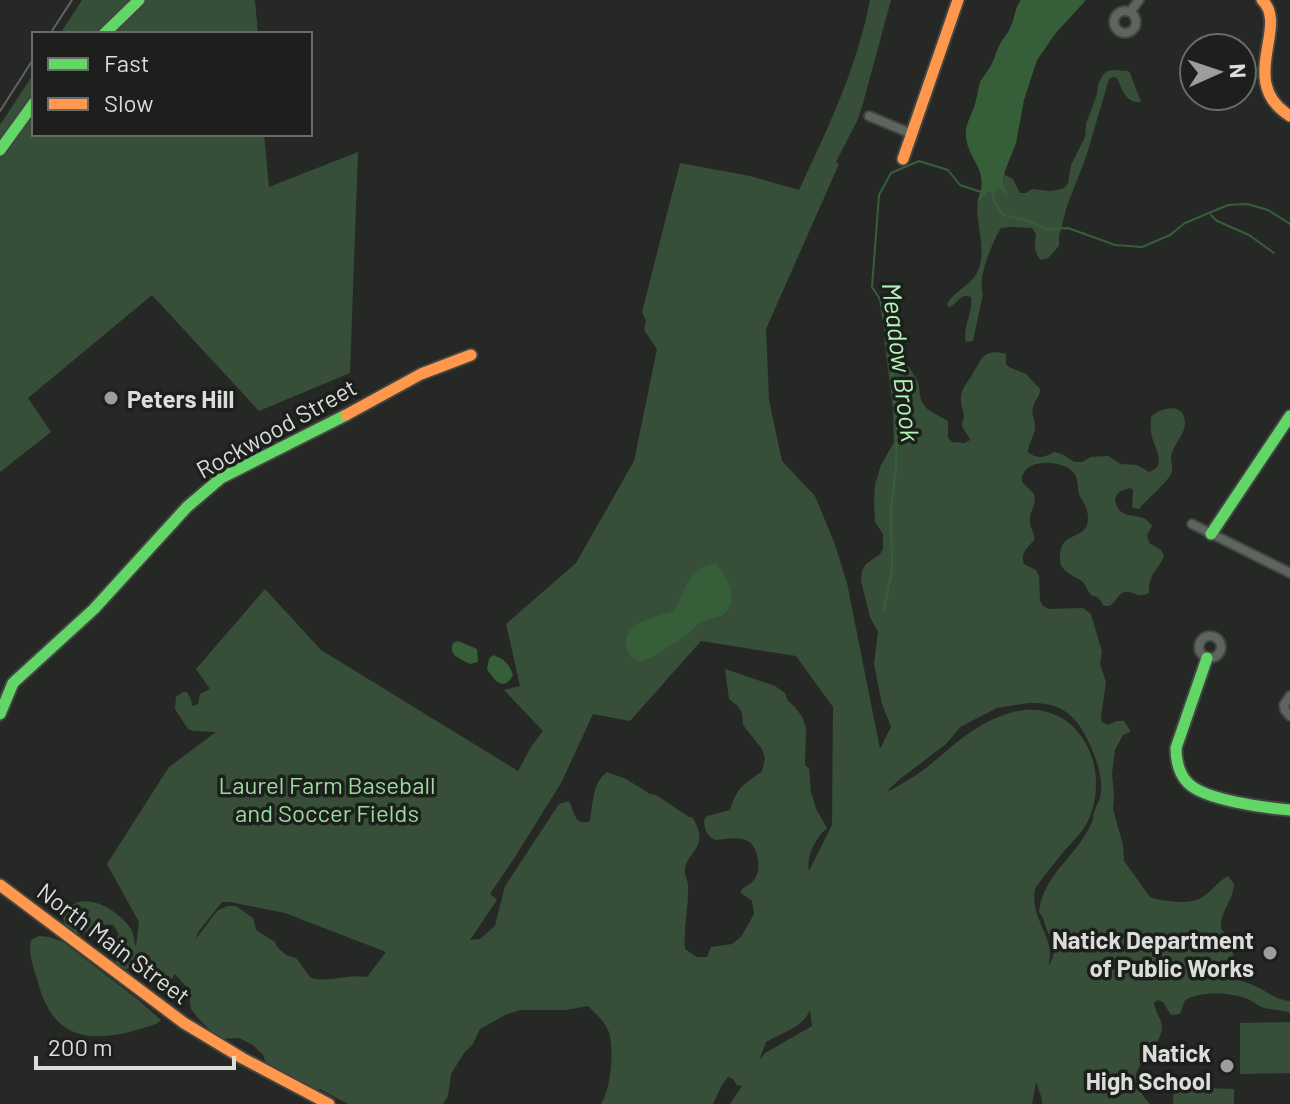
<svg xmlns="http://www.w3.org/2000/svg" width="1290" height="1104" font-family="Barlow,sans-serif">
<rect width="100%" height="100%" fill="#262826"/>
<!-- green -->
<path fill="#374f38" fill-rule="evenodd" d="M82 0H255L258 34H60Z
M870 0H891L862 107 857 121 836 162 839 164 766 329 769 400 782 461 815 496 834 542 847 583 880 749 891 727 882 704 874 664 878 632 870 617 861 581 862 571 866 564 880 554 883 549V534L875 522 874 501 875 485 881 465 894 442 893 409 884 337C896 350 907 363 916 378 920 384 919 389 920 396 923 411 937 414 948 421V438L952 442 965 443 970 440C969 436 966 433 964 430 960 423 963 423 964 417 964 411 960 404 961 398 961 388 968 382 972 375 982 359 983 348 1006 354V364L1009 367 1026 374 1040 389C1040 398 1035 399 1033 407 1031 414 1035 420 1035 427 1035 436 1028 443 1028 452 1036 459 1045 458 1054 452L1062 454 1074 462H1082L1091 457 1108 456 1121 464 1137 465 1149 472C1167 465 1156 451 1152 437 1150 430 1151 424 1151 417 1161 407 1184 402 1185 422 1186 434 1173 444 1171 457 1171 464 1174 469 1170 476 1164 485 1147 499 1139 509L1132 508 1133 491 1131 488 1120 491 1115 498C1118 525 1142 508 1152 526L1147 535 1149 543 1161 550 1164 555C1159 572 1149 569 1149 593 1136 599 1136 591 1126 592 1117 592 1116 606 1107 606 1101 606 1103 602 1099 599 1091 591 1096 601 1089 592 1087 590 1085 584 1083 582 1077 577 1068 575 1063 568 1060 565 1060 561 1060 557 1060 526 1094 545 1087 510 1086 505 1081 499 1079 494 1077 486 1079 477 1072 471 1062 461 1030 458 1023 474 1018 484 1029 487 1033 493 1039 501 1028 513 1030 523 1031 530 1035 532 1034 540 1028 548 1020 552 1024 564L1036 570 1039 576 1040 601 1043 606 1049 609 1083 608 1091 614 1102 652 1100 664 1106 682 1101 717 1102 722 1108 725 1117 721H1124L1130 730V732L1123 735 1115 750 1114 758 1112 773 1114 797 1113 809 1123 845 1124 861 1150 897C1160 901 1185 904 1196 900 1208 897 1216 882 1228 876L1234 884C1233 902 1220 910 1221 929 1234 941 1233 961 1238 978 1244 983 1250 983 1257 987 1269 993 1277 1000 1290 1001V1013C1282 1010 1273 1010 1265 1008 1258 1006 1254 1002 1248 999 1231 992 1201 991 1185 1000L1180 1014 1171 1015 1163 1002 1157 1000 1154 1003C1155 1013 1165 1022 1161 1033 1152 1063 1117 1067 1150 1104H1042V1099L1036 1082 1032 1104H730L742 1086 737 1085 733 1079 728 1077 722 1085 713 1104H601C611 1090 615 1045 608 1030 605 1022 595 1013 588 1006L566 1010H521L507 1014 480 1029 473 1044 464 1053 451 1074 448 1096 443 1104H348L320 1089 315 1090 267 1066 263 1055 253 1045 239 1038 222 1039 216 1036 198 1018 191 1009 188 989 175 974 165 990 133 967 123 970 119 969C111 955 113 948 119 934L113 925C98 924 96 926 83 934 70 934 64 927 63 915 79 886 118 909 131 929 134 934 134 943 136 947L139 922 107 864 169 767 216 732 193 731 188 729 175 709 176 697 183 692H187L191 699 192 706 198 704 200 694 210 689 196 669 265 589 321 650 518 771 531 747 543 731 504 690 520 686 506 624 576 563 634 461 657 349 644 330 646 321 642 312 680 163 750 176 799 190C828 128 857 68 870 0ZM701 641 796 656 833 707 832 825 809 871C806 857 815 838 827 828L816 809 811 792 809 768 805 765 806 729 803 718 794 706 788 701 785 693 775 686 725 669 729 699 738 706 742 713 743 725 762 749 765 758 762 771C743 786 738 785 730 810L707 816 704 820C704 829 707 836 715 840 725 839 739 836 748 841 758 847 761 867 756 877 753 883 746 886 741 890V893L752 901 754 914 741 937 732 944 711 947 707 957H697L685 949C683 928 689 907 688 886 688 882 686 878 685 874 683 851 713 849 692 817H689L656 795 650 794 626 779 607 772C592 783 593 804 590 821 575 827 574 811 569 801L559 804 505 886 495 926 480 939 470 940 497 900 490 894 515 857 561 783 593 714 630 721ZM1028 703C1055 702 1071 710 1084 733 1094 751 1105 778 1100 798 1099 802 1096 806 1095 810 1092 817 1095 815 1092 822 1087 833 1080 844 1072 853 1057 871 1042 887 1039 912 1045 919 1044 924 1048 932 1055 946 1057 950 1049 966 1049 960 1051 952 1049 946 1044 926 1031 912 1035 889 1044 875 1055 863 1065 850 1073 841 1083 832 1088 821 1115 761 1071 688 1001 716 971 727 951 748 926 768 914 777 902 784 889 791L888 790 900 779 946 744 960 727 997 708ZM222 902H230L285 913 386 952 367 977C348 974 330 983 311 978L296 958 286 955 277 947 275 942 256 930 253 918 236 906H228L218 910 195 940 199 931ZM810 1010 812 1026 765 1053 759 1061 766 1042C781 1033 803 1028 810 1010Z
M1113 70 1128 71 1130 73 1141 102C1126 104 1122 89 1117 78L1113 77 1109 79 1086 157 1067 206 1059 236V246L1048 258 1041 260C1033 252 1035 244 1036 234L1032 228 1011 227 1001 228C992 243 977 278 983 294L973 341 966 342C962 327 973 315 971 297 960 293 958 303 949 308L947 304C955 291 968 286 975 276 990 253 974 224 978 199L979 200 991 188 993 194 996 190 999 189 1007 197 1003 181 1005 175 1013 179 1020 193H1026L1032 189 1050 191 1057 190 1064 188 1068 183 1071 165 1085 137 1086 124 1097 94 1098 85 1102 76 1107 71Z
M34 73V134H264L269 187 358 152 350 373 259 411 152 295 28 398 51 432 0 472V125Z
M39 936 49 937 63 942 137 999 161 1020 156 1024C103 1042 55 1049 38 982 34 969 28 954 31 940Z
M1290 1022V1073L1240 1074V1023Z
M1174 1087 1234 1089V1104H1173Z"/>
<!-- water -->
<path fill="#365f39" d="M1021 0H1086L1055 34 1037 60 1024 100 1016 143 1005 171 1003 181 1008 198 999 189 996 190 993 199 990 190 979 201 978 199C992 168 963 158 966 129 968 119 974 110 976 100 978 94 978 88 980 82 984 75 990 69 993 61 996 55 997 49 1000 44 1003 38 1008 34 1010 28 1015 19 1014 9 1021 0Z
M710 564H717C726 575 737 595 728 609 721 620 711 617 701 622 696 624 692 631 687 634 680 640 647 662 640 661 634 660 629 655 627 649 619 623 658 616 674 611 685 591 686 575 710 564Z
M458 641 477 649 478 662 470 664C461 659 448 656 453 643Z
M493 655C505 659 509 664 513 675 504 693 494 680 487 669L489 659Z"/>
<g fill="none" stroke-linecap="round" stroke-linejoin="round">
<!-- stream -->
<path stroke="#365f39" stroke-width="2" d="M993 199 1003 215 1025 220 1047 229 1068 228 1115 245 1142 247 1170 235 1185 223 1228 205 1247 204 1268 210 1290 224
M1211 215 1217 221 1249 235 1274 253
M883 613 892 570 891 509 896 468 897 424 892 369 880 299 872 287 879 195 891 173 919 161 948 170 960 185 981 192"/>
<defs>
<path id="street" d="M1114 22a11 11 0 1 1 22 0a11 11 0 1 1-22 0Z
M1130 12 1139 0
M869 116 912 134
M1192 524 1290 573
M1199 647a11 11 0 1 1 22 0a11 11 0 1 1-22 0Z
M1290 696 1284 705 1285 710 1290 716"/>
<path id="fast" d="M104 34 139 0
M0 150 34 103
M1211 534 1290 416
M1207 658 1176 748C1176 761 1178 773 1188 783 1204 800 1266 808 1290 810
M0 714 13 683 94 609 187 507 221 478 346 415"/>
<path id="slow" d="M1262 0C1290 26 1236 82 1290 116
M903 159 958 0
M346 415 421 374 471 355
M0 885 184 1023 242 1058 329 1104"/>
</defs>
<!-- street casing -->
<use href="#street" stroke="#434543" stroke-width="12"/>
<!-- fast casing -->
<use href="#fast" stroke="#434543" stroke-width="15"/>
<!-- slow casing -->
<use href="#slow" stroke="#434543" stroke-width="15"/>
<!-- street -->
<use href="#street" stroke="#5e645e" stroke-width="8"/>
<!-- fast -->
<use href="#fast" stroke="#63d668" stroke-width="11"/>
<!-- slow -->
<use href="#slow" stroke="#ff974d" stroke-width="11"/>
<!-- rail -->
<path stroke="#626462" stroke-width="2" d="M50 34 72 0
M0 111 34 58"/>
</g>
<!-- markers -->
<g fill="#9c9e9c" stroke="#1c1f1c" stroke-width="3">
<circle cx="111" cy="398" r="8"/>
<circle cx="1270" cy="953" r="8"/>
<circle cx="1227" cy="1066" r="8"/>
</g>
<g text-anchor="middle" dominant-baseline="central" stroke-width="7" stroke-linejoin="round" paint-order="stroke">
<!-- poi labels -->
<g font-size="24" font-weight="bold" fill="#dbdddb" stroke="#1c1f1c" text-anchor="end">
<text x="127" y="398" text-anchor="start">Peters Hill</text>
<text x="1254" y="939">Natick Department<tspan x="1254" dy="28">of Public Works</tspan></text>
<text x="1211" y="1052">Natick<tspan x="1211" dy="28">High School</tspan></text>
</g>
<!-- street labels -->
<g font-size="24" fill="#dbdddb" stroke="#1c1f1c">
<text transform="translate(276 428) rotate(-29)">Rockwood Street</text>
<text transform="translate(114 943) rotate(37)">North Main Street</text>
</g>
<!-- park labels -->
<g font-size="24" fill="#99dc9c" stroke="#1c1f1c">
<text x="327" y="784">Laurel Farm Baseball<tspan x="327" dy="28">and Soccer Fields</tspan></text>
</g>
<!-- water labels -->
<g font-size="26" font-style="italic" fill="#b2f5b4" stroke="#1c1f1c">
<text transform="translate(902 362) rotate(83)">Meadow Brook</text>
</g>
</g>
<!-- legend -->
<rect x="32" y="32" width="280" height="104" fill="#1c1f1c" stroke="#686b68" stroke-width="2"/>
<rect x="48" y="58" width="40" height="12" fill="#63d668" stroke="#686b68" stroke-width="2"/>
<text x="104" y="72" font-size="24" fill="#dbdddb">Fast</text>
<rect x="48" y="98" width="40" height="12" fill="#ff974d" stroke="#686b68" stroke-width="2"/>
<text x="104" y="112" font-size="24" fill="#dbdddb">Slow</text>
<!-- north arrow -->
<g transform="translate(1218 72) rotate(87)"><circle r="38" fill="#1c1f1c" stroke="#686b68" stroke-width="2"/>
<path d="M0-6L14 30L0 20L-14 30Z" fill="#9c9e9c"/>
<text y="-12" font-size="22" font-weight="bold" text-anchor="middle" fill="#dbdddb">N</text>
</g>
<!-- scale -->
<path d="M36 1056v12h198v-12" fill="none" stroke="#dbdddb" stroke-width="4"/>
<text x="48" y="1056" font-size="24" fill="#dbdddb" stroke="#1c1f1c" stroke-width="6" paint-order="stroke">200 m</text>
</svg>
